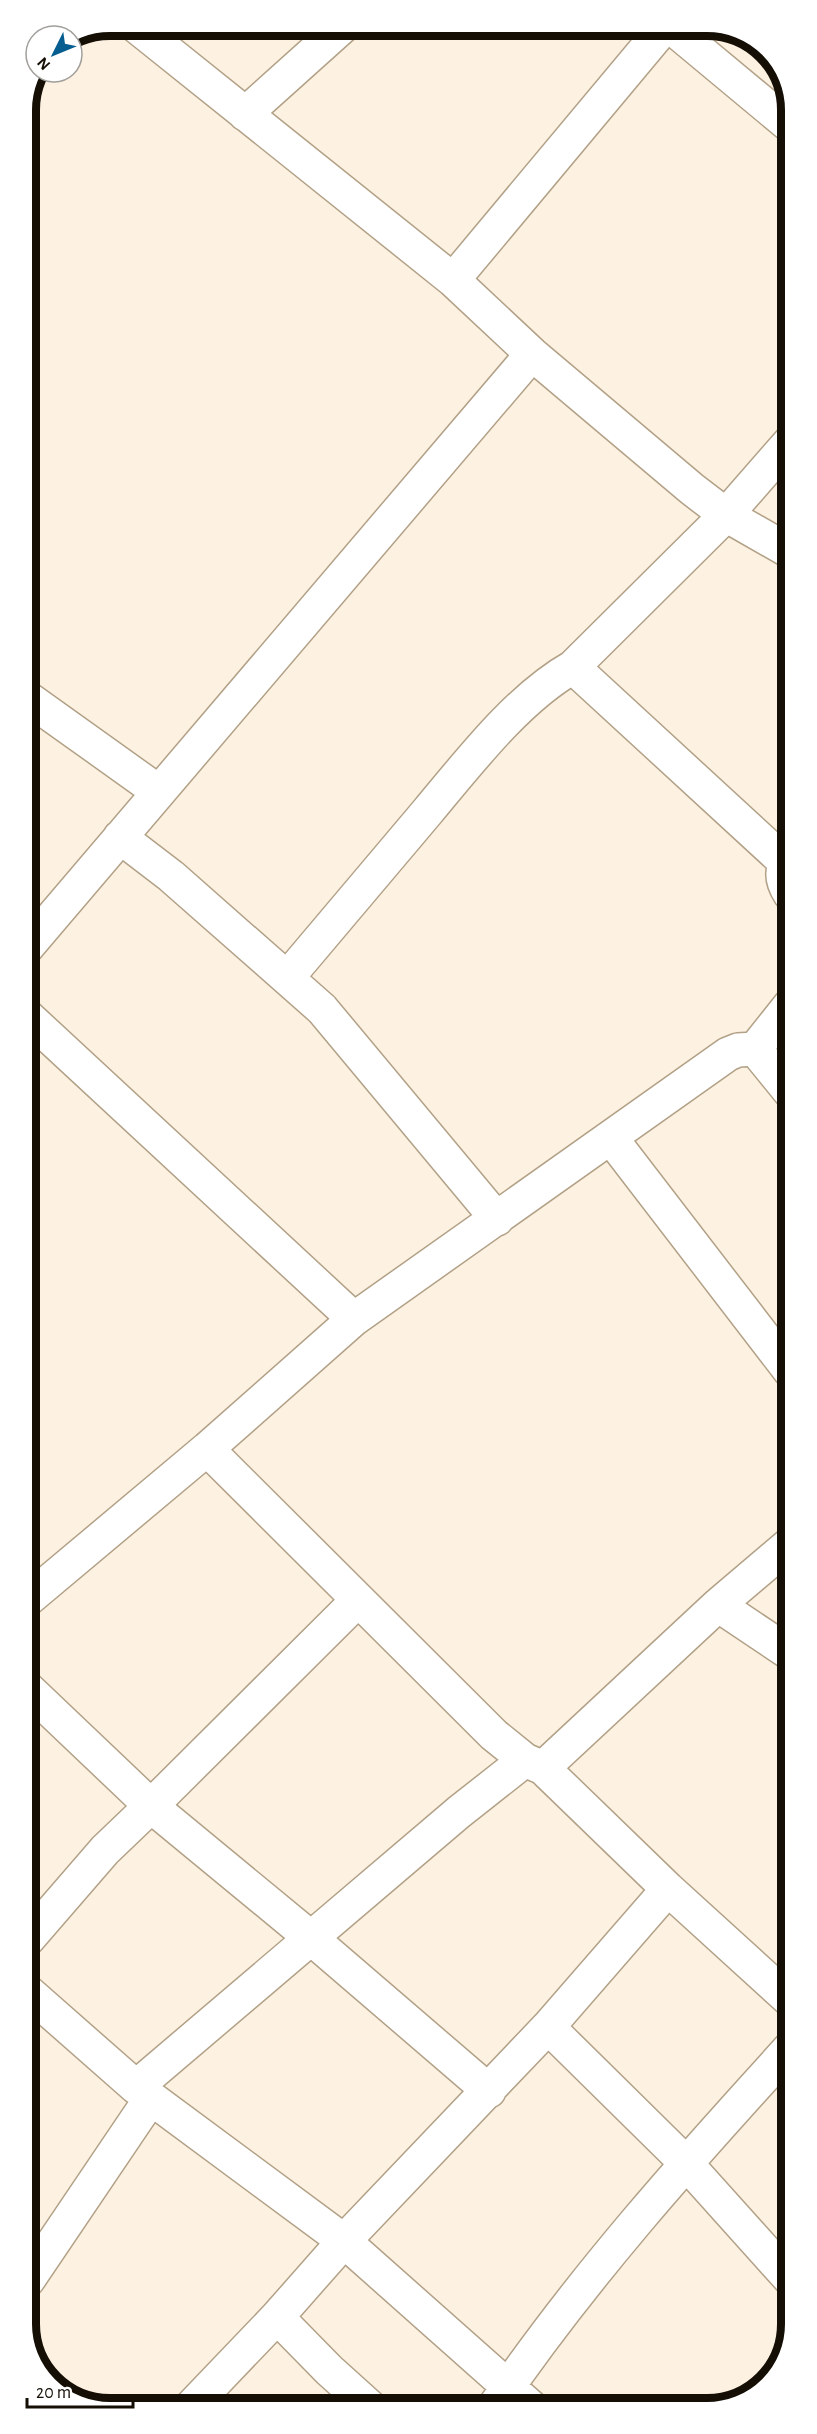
<svg xmlns="http://www.w3.org/2000/svg" width="817" height="2434" font-family="'Alegreya Sans',sans-serif">
<rect width="100%" height="100%" fill="#fdf1e1"/>
<g fill="none" stroke-linecap="round" stroke-linejoin="round">
<defs>
<path id="minor" d="M136 26 453 280 532 354 692 489 726 515 789 551
M670 26 789 125
M245 114 343 26
M453 280 665 26
M573 667 785 862
M26 697 159 792
M120 837 171 876 322 1009 497 1219
M790 853C781 869 780 879 790 894
M27 947 532 354
M287 978C334 922 381 866 428 811 469 762 518 698 573 667L726 515 789 443
M27 1016 354 1319
M755 1049 790 1005
M611 1138 790 1371
M207 1449 494 1735 525 1760 543 1768 718 1605 791 1543
M27 1600 207 1449 354 1319 728 1054 738 1050 755 1049 790 1092
M718 1605 791 1654
M28 1689 151 1806 311 1938 489 2091
M543 1768 668 1889 791 2001
M28 1939 105 1850 151 1806 358 1600
M28 1992 136 2087 344 2241 531 2407
M548 2027 685 2162 791 2280
M136 2087 459 1812 525 1760
M28 2280 151 2098
M277 2317 329 2370 370 2407
M494 2407C582 2278 686 2162 791 2047
M190 2408 277 2317 344 2241 548 2027 668 1889"/>
</defs>
<!-- minor casing -->
<use href="#minor" stroke="#b2a187" stroke-width="36"/>
<!-- minor -->
<use href="#minor" stroke="#fff" stroke-width="33"/>
</g>
<!-- crop -->
<path d="M0 0H817V2434H0ZM110 36H707A74 74 0 0 1 781 110V2324A74 74 0 0 1 707 2398H110A74 74 0 0 1 36 2324V110A74 74 0 0 1 110 36Z" fill="#fff" fill-rule="evenodd"/>
<path fill="none" stroke="#140e05" stroke-width="8" d="M110 36H707A74 74 0 0 1 781 110V2324A74 74 0 0 1 707 2398H110A74 74 0 0 1 36 2324V110A74 74 0 0 1 110 36Z"/>
<!-- north arrow -->
<g transform="translate(54 54) rotate(227)"><circle r="28" fill="#ffffff" stroke="#a19f9b" stroke-width="1.5"/>
<path d="M0-4.5L10 22L0 15L-10 22Z" fill="#065d8f"/>
<text y="-9" font-size="16" font-weight="bold" text-anchor="middle" fill="#140e05">N</text>
</g>
<!-- scale -->
<path d="M27 2398v9h106v-9" fill="none" stroke="#140e05" stroke-width="3"/>
<text x="36" y="2398" font-size="18" fill="#140e05" stroke="#ffffff" stroke-width="4.5" paint-order="stroke">20 m</text>
</svg>
